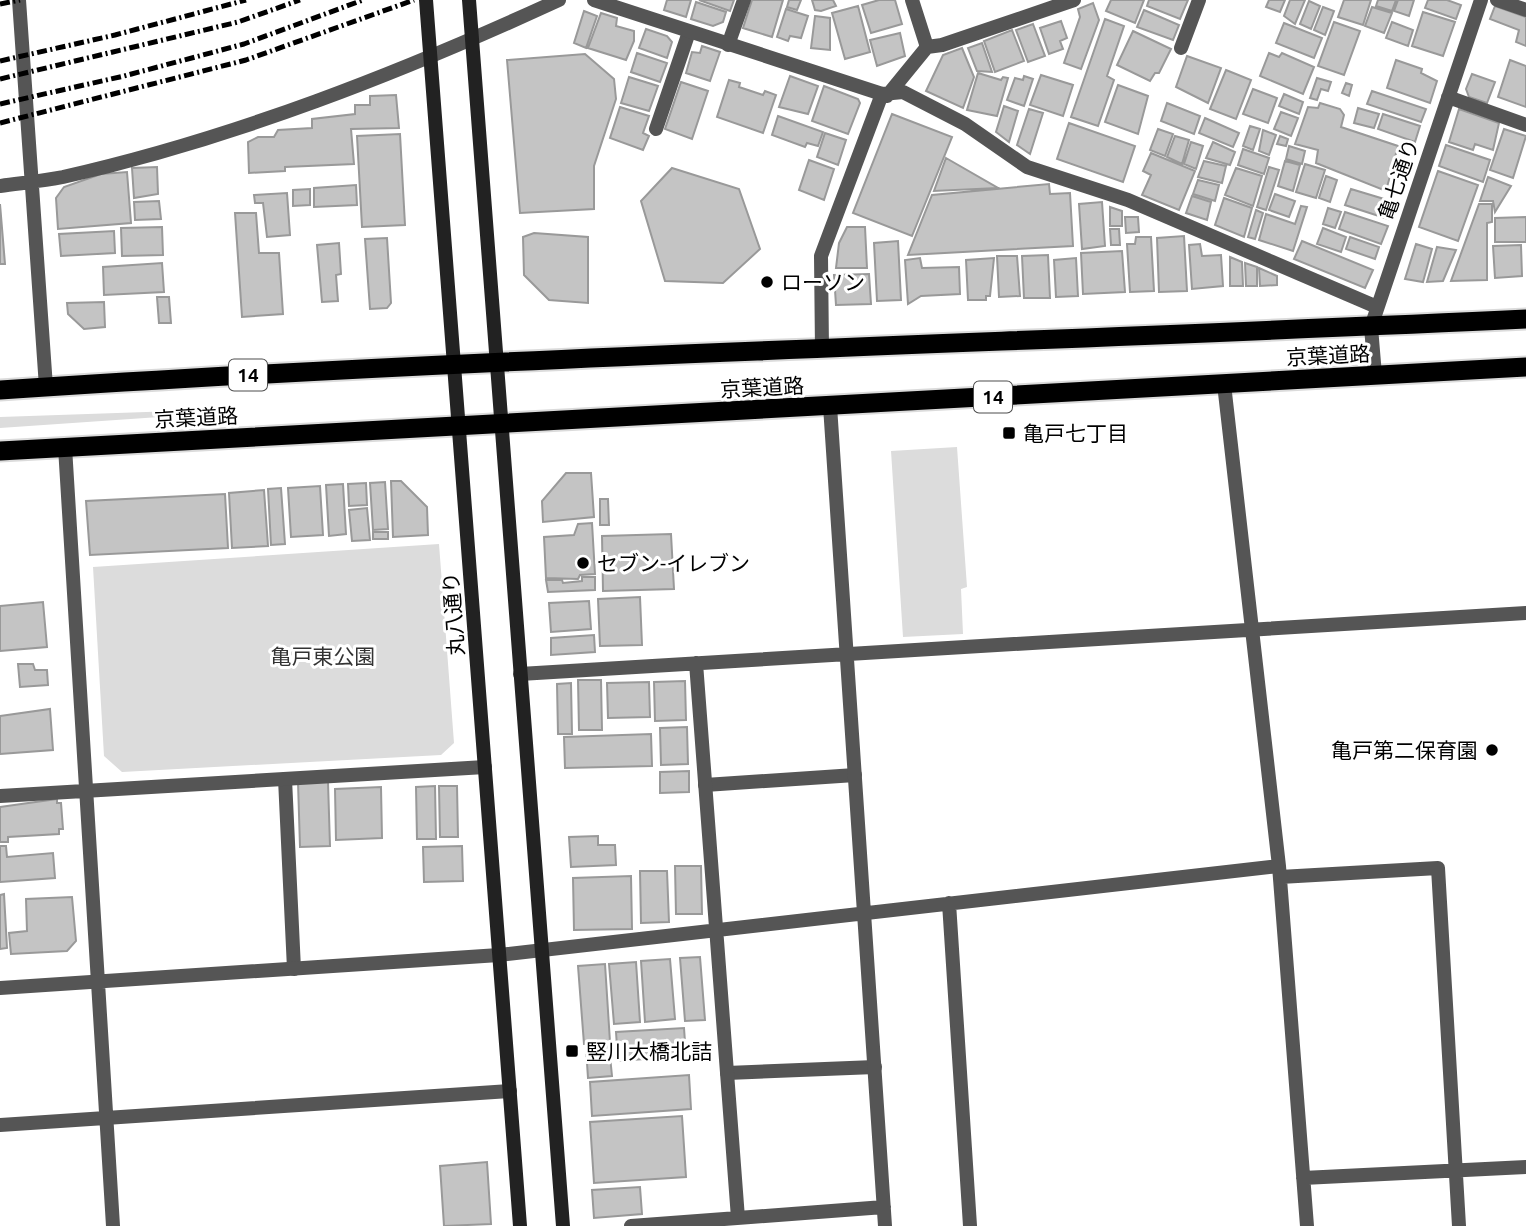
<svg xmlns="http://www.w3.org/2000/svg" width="1526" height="1226" font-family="Ubuntu,'Noto Sans JP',sans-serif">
<rect width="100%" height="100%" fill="#fff"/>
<!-- green -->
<path fill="#dcdcdc" d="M234 409 232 412 0 428V417Z
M957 447 967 587 961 589 963 634 903 637 891 451Z
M439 544 454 743 441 755 122 772 104 756 93 567Z"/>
<!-- building -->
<path fill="#c4c4c4" stroke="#999" stroke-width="2" d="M667 0H691L686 17 664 10Z
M699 0H734L730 11Z
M752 0H783L772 37 743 28Z
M789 0H801L797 10 787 7Z
M812 0H833L836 6 821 11 815 10Z
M879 0H895L902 24 871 33 862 5Z
M1111 0H1144L1135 23 1106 11Z
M1149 0H1188L1180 19 1147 6Z
M1269 0H1285L1280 12 1266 7Z
M1290 0H1305L1295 24 1284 16Z
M1344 0H1371L1363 25 1338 17Z
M1378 0H1396L1392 11 1376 6Z
M1398 0H1414L1409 16 1394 11Z
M1428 0H1447L1461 5 1456 19 1425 8Z
M1309 1 1320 6 1311 29 1300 24Z
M696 2 726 12 723 22 713 26 691 19Z
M1093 3 1099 20 1081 69 1064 63 1080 17 1078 9Z
M858 6 870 52 845 59 832 13Z
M1495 6 1526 17V46L1516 42 1519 30 1490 19Z
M1323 7 1334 11 1325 35 1314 30Z
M1372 7 1392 13 1384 33 1365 26Z
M786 9 808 16 801 38 790 36 788 41 777 37Z
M1144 10 1179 25 1173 40 1137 27Z
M584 11 597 16 586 48 574 43Z
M1423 12 1455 22 1443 56 1412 46Z
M601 13 617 18 616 26 634 31V41L626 60 588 48Z
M815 16 830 18V50L811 48Z
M1105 19 1124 26 1107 76 1114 80 1098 126 1071 117Z
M1061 21 1067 38 1060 41 1063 49 1049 54 1040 28Z
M1334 22 1360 31 1344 75 1318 66Z
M1392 22 1413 30 1408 46 1386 38Z
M1284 23 1322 38 1314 58 1276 43Z
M1033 24 1045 56 1028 62 1016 30Z
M646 29 667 36 672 42 667 58 639 48Z
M1012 30 1024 61 995 72 984 41Z
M1133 31 1171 49 1159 73H1155L1150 81 1117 65Z
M900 33 905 56 877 66 870 40Z
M982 43 992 72 977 71 968 48Z
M702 46 720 52 710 81 686 73 692 52 700 53Z
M962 48 974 77 963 108 926 91 943 55Z
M637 53 667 63 660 82 631 72Z
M1269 53 1279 57 1282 53 1314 67 1303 94 1260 76Z
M585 54 614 79 616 99 594 166V209L520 213 507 60Z
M1187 56 1221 68 1208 103 1176 87Z
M1396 60 1422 69 1421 73 1437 81 1430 103 1387 88Z
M1510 60 1526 66V107L1498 97Z
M1226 70 1251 80 1236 119 1210 109Z
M978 73 1001 80 1003 77 1008 78 997 116 967 110Z
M1472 74 1495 82 1487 103 1469 97 1466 89Z
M1041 75 1073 85 1063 116 1030 105Z
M790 76 818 86 808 114 779 107Z
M1024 76 1033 79 1024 106 1007 100 1015 78 1023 80Z
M629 77 658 86 649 111 621 103Z
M1317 78 1331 82 1328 91 1321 89 1317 100 1310 98Z
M729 80 740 83 739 87 763 95 765 91 776 95 763 133 717 117Z
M681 82 708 91 692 139 665 129Z
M1346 83 1352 85 1349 96 1342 93Z
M1118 85 1148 96 1138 134 1105 122Z
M824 86 858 99 860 103 848 134 812 121Z
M1253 89 1277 98 1268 123 1243 114Z
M1372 91 1426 109 1421 122 1367 104Z
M1284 94 1303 102 1299 114 1279 106Z
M396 95 399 128 351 129 354 164 285 167V171L249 173 248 142 258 137H274L278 130 312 128V119L355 114V105H370V96Z
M1167 103 1200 116 1194 134 1161 121Z
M1320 103 1340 109 1344 115 1341 127 1398 146 1386 191 1316 163 1318 150 1295 144 1308 107 1318 108Z
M1004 106 1018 111 1009 142 996 132Z
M620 107 649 116 643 133 649 136 643 150 610 138Z
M1358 108 1379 114 1374 128 1354 123Z
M1029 109 1043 113 1030 154 1017 145Z
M1459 109 1499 123 1493 150 1475 144 1473 150 1449 142Z
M1281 112 1298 118 1291 136 1274 129Z
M892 114 952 137 912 236 853 213Z
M1383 114 1420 126 1415 142 1378 129Z
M778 116 823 132 818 146 807 143 805 147 772 135Z
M1205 118 1239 133 1233 147 1199 133Z
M1069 123 1135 146 1123 182 1057 159Z
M1250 126 1260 129 1253 150 1243 146Z
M1158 129 1173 134 1165 156 1150 150Z
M1504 129 1526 136 1513 178 1490 170Z
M1263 130 1276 135 1269 155 1259 151Z
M825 133 846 140 838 165 817 157Z
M400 134 405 225 362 227 357 136Z
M1175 136 1189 140 1182 164 1167 157Z
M1280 136 1288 139 1286 146 1277 144Z
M1191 142 1203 146 1196 169 1184 164Z
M1213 142 1235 152 1230 165 1206 158Z
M1446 145 1490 160 1483 182 1439 166Z
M1289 146 1305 151 1302 164 1286 159Z
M1243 149 1269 158 1264 174 1238 165Z
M1151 153 1195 171 1179 210 1142 195 1151 175 1143 171Z
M946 158 998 188 934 191Z
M809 160 834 169 824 200 799 190Z
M1204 161 1226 166 1222 183 1198 177Z
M1285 161 1300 165 1293 191 1278 186Z
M1305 164 1325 170 1316 198 1296 192Z
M157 167 158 194 134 198 132 168Z
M1269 167 1279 170 1266 210 1257 207Z
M672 168 739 189 760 249 723 283 665 281 641 201Z
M1236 168 1262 176 1253 206 1225 195Z
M1438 171 1478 185 1458 241 1419 227Z
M127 172 131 223 58 229 56 198 64 187 101 174Z
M1326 176 1337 180 1330 202 1319 198Z
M1488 177 1511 186 1495 212 1493 201H1480Z
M1198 180 1219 185 1215 201 1193 194Z
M1049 184 1050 194 1070 193 1073 246 908 255 932 195Z
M356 185 357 205 314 207V188Z
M310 189V205L293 206V190Z
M1351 189 1394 202 1388 219 1345 205Z
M287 193 290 235 267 237 263 203H255L254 195Z
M1275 194 1295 201 1289 217 1269 210Z
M1192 196 1211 202 1207 220 1186 213Z
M1224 198 1252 208 1244 237 1215 225Z
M159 201 161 219 135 220 134 202Z
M1102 202 1105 246 1082 249 1079 204Z
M0 204 5 264H0Z
M1479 204H1492V222L1487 223V280L1451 281Z
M1301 206 1307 207 1293 251 1259 240 1266 214 1295 224Z
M1110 207 1122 211V226H1110Z
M1328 208 1341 212 1335 228 1323 224Z
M1256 210 1263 213 1255 239 1248 237Z
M1345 212 1388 226 1381 244 1339 229Z
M235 213H256L259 253H279L283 314 242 317Z
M1125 217H1138L1139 232 1126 233Z
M1526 217V242H1495V218Z
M162 227 163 255 122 256 121 228Z
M847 227H865L867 268H836L839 243Z
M1323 228 1346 237 1341 252 1317 244Z
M1110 229H1119L1120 245H1111Z
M114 231 115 253 61 256 59 234Z
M534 233 588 237V303L549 300 524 275 523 237Z
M1184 236 1187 291 1159 292 1157 238Z
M1136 237H1151L1154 291 1130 292 1127 244H1135Z
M1350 237 1379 247 1375 259 1346 249Z
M387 238 391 303 387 308 370 309 365 239Z
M898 241 901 300 877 301 874 243Z
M1302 241 1373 270 1365 288 1294 259Z
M339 243 341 274 336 275 338 301 322 302 317 245Z
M1200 244 1202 256 1221 255 1223 286 1192 289 1189 245Z
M1416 244 1432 249 1423 282 1405 279Z
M1521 245 1522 276 1495 278 1493 246Z
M1437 247 1456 250 1443 281 1427 282Z
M1122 251 1125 292 1083 294 1081 253Z
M1048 255 1050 298H1024L1022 256Z
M997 256H1017L1020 296 999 297Z
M1230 257 1242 262 1243 286H1230Z
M920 258 922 268 959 267 960 294 921 296 908 304 905 260Z
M994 258 990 296H986V300H968L966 260Z
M1076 258 1078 296 1056 297 1054 260Z
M162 263 164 292 104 295 103 267Z
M1245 263 1257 267V286H1246Z
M1259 268 1277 276V285L1260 286Z
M869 274 871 304 836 305 834 275Z
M157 297H169L171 323H159Z
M104 302 105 327 84 329 68 314 67 303Z
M566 473H591L594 517 543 522 542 501Z
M391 481H401L427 507 428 535 393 537Z
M385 482 388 529 373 530 370 483Z
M366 483 367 505 349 506 348 484Z
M343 484 346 534 329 536 326 485Z
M320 486 323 535 291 537 288 488Z
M281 488 285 544 271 545 268 489Z
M264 490 268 546 232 548 229 493Z
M225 494 228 548 90 555 86 501Z
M600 499H608L609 525H600Z
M367 508 370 540 352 541 349 510Z
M592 523 595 574 580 575 578 579 546 578 544 537 574 535 578 524Z
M373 532H388V539H373Z
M671 534 674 589 603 591 602 536Z
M582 577H595V590L548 592 546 580H562L563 583 582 581Z
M640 597 642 645 600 646 598 599Z
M589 601 591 629 551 632 549 603Z
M43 602 47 647 0 651V606Z
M594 635 595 652 551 655V638Z
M18 664H33L35 670H47L48 685 20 687Z
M578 680H601L602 730H579Z
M685 681 686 720 655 721 654 682Z
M649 682 650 717 608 718 607 683Z
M571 683 572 734H558L557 684Z
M50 709 53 750 0 754V716Z
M687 727 688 764 661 765 660 728Z
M651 734 652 766 565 768 564 737Z
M689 771V792L660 793V772Z
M298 782H328L330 846 300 847Z
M435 786 436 839H417L416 787Z
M439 786H457L458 837H440Z
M381 787 382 838 336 840 335 789Z
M57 799V803H61L63 829H59V834L8 837V842H0V807Z
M598 836V845H615L616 865 571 867 569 837Z
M0 846H6L7 857 53 853 55 878 0 882Z
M462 846 463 881 424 882 423 847Z
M675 866H701L702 914H676Z
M640 871H667L669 922 641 923Z
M631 876 632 929 574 930 573 878Z
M4 894 7 948 0 949V895Z
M72 897 76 941 67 951 11 954 9 933 27 931 26 899Z
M700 957 705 1020 685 1021 680 958Z
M670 959 675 1019 645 1022 641 961Z
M636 962 640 1022 614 1024 609 964Z
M605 964 610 1042 584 1044 578 966Z
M684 1028 686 1056 618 1061 616 1032Z
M609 1046 612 1076 588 1078 586 1048Z
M689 1075 691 1109 592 1116 590 1082Z
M682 1116 686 1177 594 1183 590 1122Z
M487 1162 491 1224 444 1226 440 1166Z
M640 1187 642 1214 594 1218 592 1190Z"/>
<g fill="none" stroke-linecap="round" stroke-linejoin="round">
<defs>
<path id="trunk" d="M0 390C508 356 1017 343 1526 319
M0 451 1526 367"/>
</defs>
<!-- trunk casing -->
<use href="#trunk" stroke="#dbdbdb" stroke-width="23"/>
<!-- service -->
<path stroke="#555" stroke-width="14" d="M1497 0 1526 10
M728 45 744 0
M1181 48 1199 0
M656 129 689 32
M285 779 294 969
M705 785 855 775
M727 1073 875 1067"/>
<!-- minor -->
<path stroke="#555" stroke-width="14" d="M19 0 46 387
M594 0 882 94 903 92 965 124 1027 167 1128 200 1377 307
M912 0 927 47 942 45 1074 0
M887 96 927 47
M1448 97 1526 125
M0 186C21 183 43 181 63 177 235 138 400 73 559 0
M822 350 821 256 882 94
M1375 375 1371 327 1481 0
M1224 384 1279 866 1307 1226
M830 406 885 1226
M65 447 113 1226
M696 663 738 1218
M520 674 1526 613
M0 796 485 767
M1280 877 1438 868 1459 1226
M949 903 970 1226
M0 988 499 955 1279 866
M0 1125 510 1091
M1303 1178 1526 1167
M631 1226 884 1207"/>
<!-- secondary -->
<path stroke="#222" stroke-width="14" d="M426 0 520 1226
M469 0 563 1226"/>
<!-- trunk -->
<use href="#trunk" stroke="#000" stroke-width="19"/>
<!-- rail -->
<path stroke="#000" stroke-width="5" stroke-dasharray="10 3.5 2 3.5" stroke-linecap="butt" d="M0 4 20 0
M0 61 115 35 246 0
M0 79 238 22 300 0
M0 104 124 76 244 44 363 0
M0 123 246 60 414 0"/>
</g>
<!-- markers -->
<g fill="#000" stroke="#fff" stroke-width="2.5">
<circle cx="767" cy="282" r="7"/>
<rect x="1002" y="426" width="14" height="14" rx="3.5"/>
<circle cx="583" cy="563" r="7"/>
<circle cx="1492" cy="750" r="7"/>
<rect x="565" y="1044" width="14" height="14" rx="3.5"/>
</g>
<g text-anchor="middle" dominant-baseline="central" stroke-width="6" stroke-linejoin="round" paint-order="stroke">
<!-- shield labels -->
<g fill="#fff" stroke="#4c4c4c" stroke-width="2">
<rect x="229" y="359.5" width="38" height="31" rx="5"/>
<rect x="974" y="381.5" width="38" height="31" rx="5"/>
</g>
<g font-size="19" font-weight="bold" fill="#000">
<text x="248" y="375">14</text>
<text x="993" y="397">14</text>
</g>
<!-- street labels -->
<g font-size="21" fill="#000" stroke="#fff">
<text transform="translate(1398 179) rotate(-71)">亀七通り</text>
<text transform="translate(1328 355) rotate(-3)">京葉道路</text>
<text transform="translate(762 387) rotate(-3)">京葉道路</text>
<text transform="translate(196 417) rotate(-3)">京葉道路</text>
<text transform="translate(453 614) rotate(-94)">丸八通り</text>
</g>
<!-- poi labels -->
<g font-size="21" fill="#000" stroke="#fff" text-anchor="start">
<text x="781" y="282">ローソン</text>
<text x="1023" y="433">亀戸七丁目</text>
<text x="597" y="563">セブン-イレブン</text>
<text x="1478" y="750" text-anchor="end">亀戸第二保育園</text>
<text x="586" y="1051">竪川大橋北詰</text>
</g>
<!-- park labels -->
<g font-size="21" fill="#333" stroke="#fff">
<text x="323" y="656">亀戸東公園</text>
</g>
</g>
</svg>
